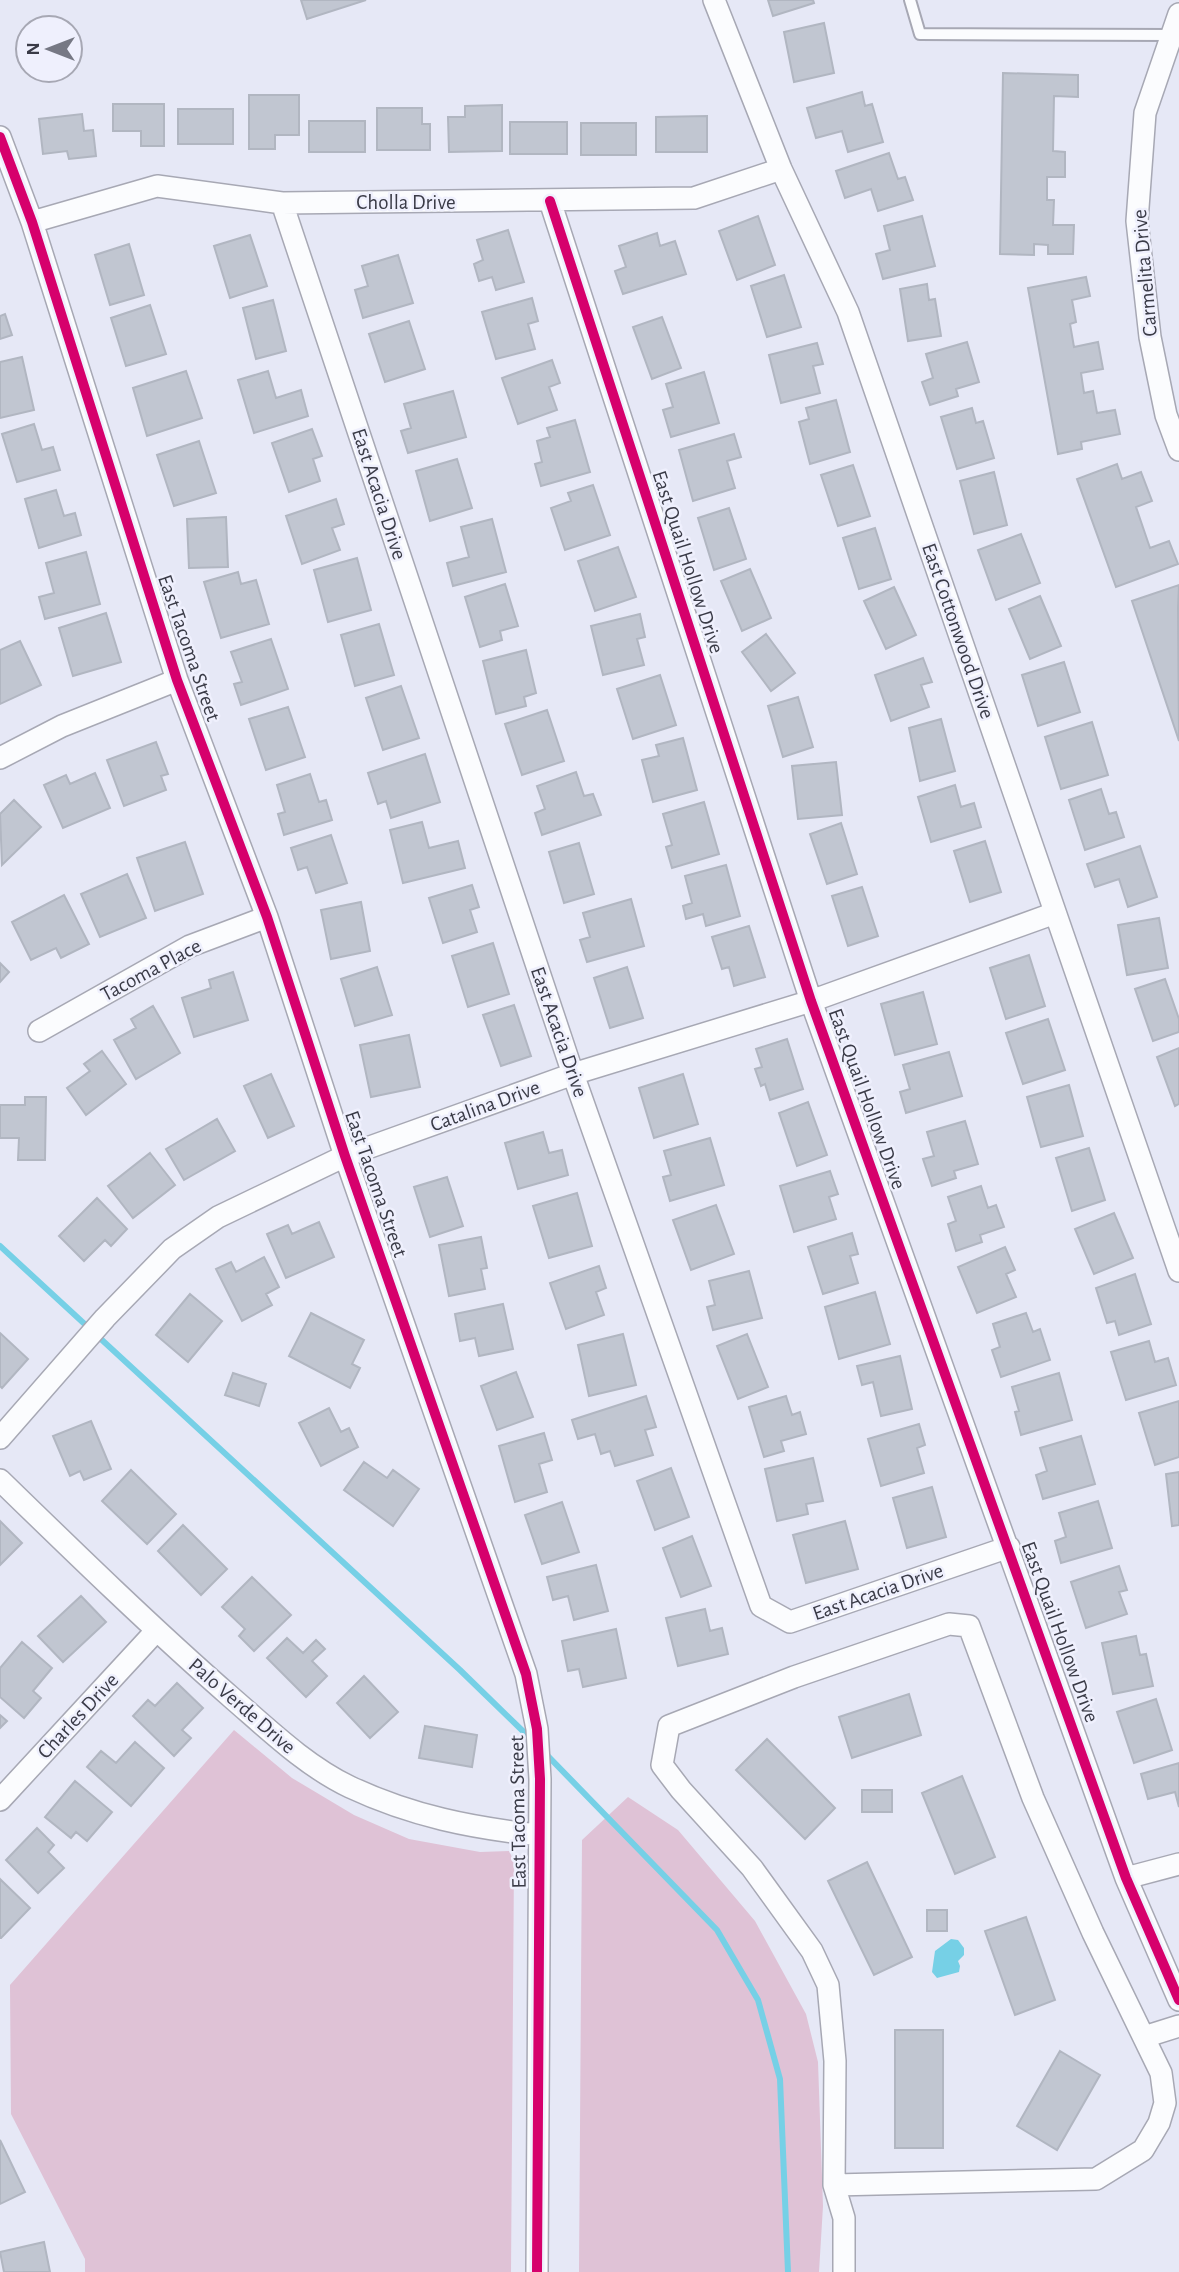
<svg xmlns="http://www.w3.org/2000/svg" width="1179" height="2272" font-family="'Alegreya Sans',sans-serif">
<rect width="100%" height="100%" fill="#e6e8f6"/>
<!-- green -->
<path fill="#dfc2d6" d="M234 1730 292 1778 354 1815 409 1839 480 1852 509 1851 514 1861 511 2272H85V2259L11 2114 10 1985Z
M628 1797 678 1830 755 1921 806 2014 818 2062 823 2206 819 2272H579L582 1840Z"/>
<!-- water -->
<path fill="#76d0e6" d="M951 1939 958 1940 964 1948V1955L958 1961 960 1966 959 1972 937 1978 932 1972 935 1951Z"/>
<g fill="none" stroke-linecap="round" stroke-linejoin="round">
<!-- stream -->
<path stroke="#76d0e6" stroke-width="6" d="M0 1246 460 1670 532 1740
M545 1753 717 1930 758 2000 780 2079 788 2272"/>
</g>
<!-- building -->
<path fill="#c1c6d1" stroke="#b1b6c1" stroke-width="2" d="M301 0H366L307 19Z
M768 0H813L814 3 773 16Z
M824 23 834 73 794 82 784 32Z
M1003 73 1078 75V97L1054 96 1053 151 1065 152V177H1047V200H1054L1053 225H1074L1073 254H1048V245L1034 244V255L1000 254Z
M862 92 865 106 872 104 883 142 848 152 842 131 816 138 807 108Z
M249 95H299V135H275V149H249Z
M113 104H164V146H141V131H113Z
M502 105V151L449 152 448 117H465V106Z
M377 108H422V124H430V150H377Z
M178 109H233V144H178Z
M82 114 84 131 93 130 96 156 69 159 67 151 43 154 39 119Z
M707 116V152H656V117Z
M309 121H365V152H309Z
M510 122H567V154H510Z
M581 123H636V155H581Z
M889 153 898 179 905 177 913 200 878 211 871 189 845 198 836 171Z
M758 216 775 265 737 280 719 231Z
M922 216 935 266 883 279 876 254 890 250 884 226Z
M508 230 524 282 496 290 492 277 479 281 474 264 483 260 477 240Z
M657 233 660 246 675 241 686 274 623 294 615 271 626 267 619 246Z
M250 235 267 286 230 298 214 246Z
M129 244 144 295 110 305 95 255Z
M398 255 413 303 363 318 355 290 368 286 362 266Z
M784 275 801 327 767 337 751 286Z
M1086 277 1090 296 1072 300 1076 322 1070 324 1074 347 1098 342 1103 369 1081 373 1084 393 1093 391 1097 413 1115 410 1120 434 1081 442 1082 449 1058 454 1028 288Z
M927 284 929 300 935 299 941 336 908 341 900 289Z
M532 298 538 321 528 324 535 349 496 359 482 312Z
M273 300 286 351 256 359 243 308Z
M150 305 166 354 126 366 111 318Z
M5 314 12 335 0 339V316Z
M662 317 681 368 652 379 633 327Z
M409 321 425 369 385 382 369 334Z
M967 342 979 382 956 389 958 396 930 405 922 382 933 378 926 354Z
M817 343 823 364 813 366 820 393 781 403 769 355Z
M22 357 34 410 0 418V362Z
M552 360 560 383 549 387 557 410 518 424 502 378Z
M186 371 202 418 147 436 133 388Z
M268 371 276 398 301 390 308 416 254 433 238 380Z
M704 372 719 423 671 437 663 410 673 407 666 384Z
M453 391 466 437 408 453 401 431 411 428 404 404Z
M836 400 850 452 810 464 799 422 809 419 806 408Z
M972 408 976 423 983 421 994 458 957 469 941 417Z
M575 420 590 472 541 486 535 464 542 462 537 441 550 437 547 428Z
M34 424 42 450 53 447 60 470 17 482 2 434Z
M312 429 322 456 313 459 320 481 289 492 272 443Z
M734 434 741 457 727 461 735 488 693 501 679 450Z
M199 441 216 493 174 506 157 455Z
M457 459 472 508 430 521 416 471Z
M1117 464 1122 479 1141 472 1152 501 1136 507 1150 548 1169 541 1178 564 1116 587 1077 479Z
M853 465 870 516 838 526 821 475Z
M994 472 1007 525 974 534 960 481Z
M593 485 610 535 565 550 551 508 571 501 568 493Z
M56 490 64 516 75 513 81 535 39 548 25 499Z
M336 499 344 524 332 528 340 550 302 564 286 516Z
M729 508 746 559 714 570 698 518Z
M226 517 228 567 189 568 187 519Z
M492 519 506 572 453 586 447 563 469 557 461 527Z
M875 528 891 579 859 589 843 538Z
M1021 534 1040 583 996 600 978 550Z
M618 547 636 597 595 611 578 561Z
M86 552 100 604 45 619 39 597 54 593 46 563Z
M357 558 371 610 328 622 314 570Z
M750 569 771 618 742 631 721 581Z
M238 572 241 584 256 580 269 624 221 638 204 582Z
M505 584 518 626 500 631 502 640 480 647 465 597Z
M1179 585 1178 608 1179 741 1132 601Z
M894 587 916 635 886 649 864 601Z
M1040 596 1061 646 1030 659 1009 609Z
M106 613 121 662 73 676 59 628Z
M640 614 645 637 637 639 644 665 603 675 591 626Z
M379 624 394 675 355 686 341 635Z
M766 634 795 673 771 691 742 652Z
M271 639 288 689 241 705 234 684 242 682 231 652Z
M20 641 41 685 0 704V650Z
M526 650 536 693 524 697 526 706 496 714 483 661Z
M923 658 932 682 921 685 929 707 891 721 875 675Z
M1064 662 1080 712 1038 726 1022 675Z
M660 675 676 725 633 739 617 689Z
M401 686 419 738 383 750 366 698Z
M798 697 813 747 783 757 768 706Z
M288 707 305 757 266 770 249 719Z
M547 710 564 761 522 775 505 724Z
M941 719 955 771 920 781 909 728Z
M1092 722 1108 775 1061 789 1045 737Z
M683 738 697 790 653 802 642 760 659 756 656 745Z
M156 742 168 774 161 776 166 790 124 806 107 760Z
M425 754 440 802 391 818 386 801 378 804 368 773Z
M836 762 842 815 798 819 792 766Z
M576 772 584 796 593 794 601 815 542 835 535 813 545 809 537 786Z
M95 773 110 808 63 828 44 785 66 775 70 784Z
M310 774 319 802 326 800 332 820 284 835 278 814 285 812 277 785Z
M955 785 961 807 974 803 981 827 931 842 918 797Z
M1101 789 1109 814 1116 812 1124 837 1085 850 1069 800Z
M14 800 41 827 2 865 0 814Z
M704 802 719 854 672 868 666 847 672 845 663 814Z
M422 822 429 848 458 841 465 868 403 883 390 830Z
M841 823 857 874 827 884 810 834Z
M331 835 347 883 316 893 307 867 298 870 291 848Z
M985 841 1001 892 970 902 954 851Z
M185 842 203 894 155 911 137 858Z
M579 843 594 894 564 903 549 852Z
M1140 846 1157 897 1128 907 1119 879 1095 887 1087 864Z
M726 865 740 916 706 926 703 914 686 919 683 906 692 903 685 876Z
M127 874 146 918 100 937 81 894Z
M472 885 479 907 470 910 477 932 443 943 429 898Z
M862 887 878 936 848 946 832 896Z
M64 895 89 944 61 958 56 948 31 960 12 922Z
M631 899 644 946 587 962 580 940 590 937 583 913Z
M361 902 370 951 331 959 321 910Z
M1159 918 1168 968 1127 975 1118 925Z
M749 926 765 977 734 986 729 967 722 969 712 937Z
M493 943 509 994 468 1007 452 956Z
M1029 955 1045 1006 1006 1019 990 968Z
M0 963 9 972 0 982Z
M377 967 392 1015 355 1026 341 979Z
M627 967 643 1018 610 1028 594 978Z
M233 972 248 1020 194 1037 182 998 211 988 209 980Z
M1165 979 1179 1019V1032L1153 1041 1135 989Z
M923 992 937 1044 895 1055 881 1004Z
M514 1005 531 1056 501 1066 483 1015Z
M153 1006 180 1053 136 1079 114 1040 136 1028 131 1019Z
M1048 1019 1065 1070 1023 1084 1006 1033Z
M409 1035 420 1087 371 1097 360 1045Z
M787 1039 803 1089 770 1100 765 1084 761 1086 755 1069 762 1067 756 1049Z
M1179 1048V1104L1175 1106 1157 1057Z
M102 1051 126 1084 86 1115 67 1088 90 1071 84 1064Z
M949 1052 962 1096 906 1113 900 1092 910 1089 903 1065Z
M271 1074 294 1126 268 1138 244 1086Z
M683 1074 698 1124 654 1138 639 1088Z
M1069 1085 1083 1136 1041 1147 1027 1097Z
M25 1097H46L45 1160H18L19 1138H0V1105H25Z
M808 1102 827 1155 797 1166 779 1113Z
M217 1119 235 1151 184 1180 166 1149Z
M965 1121 978 1164 954 1171 956 1178 932 1186 923 1159 934 1156 927 1132Z
M543 1132 549 1153 562 1150 568 1175 518 1189 505 1143Z
M710 1138 724 1185 670 1201 663 1177 671 1175 664 1151Z
M1089 1148 1105 1200 1072 1211 1056 1158Z
M150 1153 175 1185 133 1218 108 1186Z
M830 1171 838 1194 829 1197 836 1219 794 1232 780 1186Z
M447 1177 463 1226 430 1237 414 1187Z
M981 1186 988 1208 996 1205 1004 1227 980 1235 982 1242 956 1251 948 1224 956 1221 948 1197Z
M577 1193 592 1246 549 1258 533 1206Z
M97 1198 127 1229 111 1246 105 1240 84 1261 59 1236Z
M716 1205 734 1254 691 1270 673 1220Z
M1114 1213 1133 1258 1094 1274 1075 1229Z
M319 1222 334 1257 286 1278 267 1234 288 1225 292 1234Z
M852 1233 858 1254 850 1256 858 1283 823 1294 808 1247Z
M481 1237 487 1268 481 1269 485 1289 449 1296 439 1245Z
M1005 1247 1015 1270 1006 1274 1016 1297 977 1313 958 1267Z
M264 1257 279 1287 266 1294 272 1305 242 1321 216 1269 231 1262 236 1272Z
M599 1266 606 1288 596 1292 604 1315 566 1329 550 1283Z
M749 1271 762 1318 713 1330 707 1307 715 1305 709 1281Z
M1135 1274 1151 1324 1119 1335 1115 1321 1107 1323 1096 1288Z
M875 1292 890 1344 839 1359 825 1307Z
M190 1294 222 1321 188 1362 156 1335Z
M503 1304 513 1349 479 1356 475 1338 460 1341 455 1314Z
M311 1313 364 1340 352 1364 360 1368 350 1388 289 1356Z
M1026 1313 1033 1332 1040 1329 1050 1360 1001 1377 992 1350 1000 1347 993 1324Z
M0 1333 28 1359 2 1388 0 1386Z
M623 1334 636 1385 589 1396 578 1345Z
M747 1334 768 1387 738 1399 717 1346Z
M1149 1341 1155 1362 1168 1358 1176 1385 1126 1400 1111 1352Z
M900 1356 912 1409 881 1416 873 1382 862 1385 857 1366Z
M516 1372 533 1417 497 1430 481 1386Z
M233 1373 266 1384 259 1406 225 1395Z
M1059 1373 1072 1420 1021 1435 1015 1412 1019 1411 1012 1387Z
M646 1396 656 1427 645 1430 653 1455 615 1466 610 1451 601 1454 595 1434 578 1439 572 1420Z
M786 1396 792 1415 800 1412 806 1434 781 1441 784 1451 764 1457 749 1407Z
M1179 1401V1457L1155 1465 1139 1413Z
M329 1408 341 1432 349 1428 358 1447 321 1466 299 1423Z
M91 1421 111 1469 84 1480 80 1471 70 1476 53 1436Z
M919 1424 925 1445 917 1448 924 1473 881 1486 868 1439Z
M544 1433 552 1460 539 1464 547 1492 515 1502 499 1446Z
M1081 1436 1095 1484 1043 1499 1036 1475 1047 1471 1040 1448Z
M813 1458 823 1501 806 1504 808 1514 777 1521 765 1469Z
M364 1462 387 1478 393 1470 419 1489 393 1526 344 1490Z
M671 1468 689 1517 655 1530 637 1481Z
M131 1470 176 1514 147 1544 102 1501Z
M1179 1472V1525L1172 1526 1166 1474Z
M932 1487 946 1537 907 1548 893 1498Z
M1098 1501 1112 1548 1061 1563 1055 1541 1066 1537 1059 1513Z
M562 1502 579 1552 542 1564 525 1515Z
M0 1521 22 1543 0 1565Z
M845 1521 858 1569 806 1583 793 1535Z
M183 1525 227 1569 201 1595 158 1551Z
M692 1536 711 1586 681 1597 663 1548Z
M596 1565 608 1611 574 1620 568 1596 553 1600 547 1577Z
M1119 1566 1127 1590 1119 1592 1127 1614 1086 1628 1071 1582Z
M252 1577 291 1615 254 1651 239 1636 245 1629 222 1607Z
M81 1596 106 1622 63 1662 38 1636Z
M705 1609 710 1631 722 1628 728 1654 678 1666 666 1618Z
M616 1629 626 1678 583 1687 579 1669 568 1671 562 1641Z
M1136 1636 1140 1655 1146 1654 1153 1686 1113 1694 1102 1643Z
M287 1638 303 1653 316 1640 325 1649 312 1661 327 1676 306 1697 267 1658Z
M22 1642 52 1668 33 1691 41 1698 24 1718 0 1697V1668Z
M364 1676 398 1712 370 1738 337 1703Z
M177 1683 203 1708 182 1730 191 1738 174 1756 133 1716 148 1700 155 1706Z
M909 1694 921 1735 852 1758 839 1717Z
M1156 1699 1172 1750 1134 1763 1117 1712Z
M0 1715 7 1721 0 1728Z
M425 1726 477 1735 472 1767 419 1758Z
M767 1739 835 1808 805 1839 736 1770Z
M135 1742 164 1768 131 1806 87 1767 101 1751 116 1763Z
M1179 1763V1807L1175 1792 1148 1799 1141 1774Z
M962 1776 995 1857 955 1874 922 1793Z
M75 1781 112 1812 87 1841 76 1832 71 1838 45 1817Z
M862 1790H892V1812H862Z
M37 1828 54 1845 48 1852 64 1868 38 1893 6 1860Z
M867 1862 912 1957 874 1975 828 1881Z
M0 1879 30 1908 1 1938H0Z
M927 1910H947V1931H927Z
M1026 1917 1055 2000 1015 2015 985 1931Z
M895 2030H943V2148H895Z
M1060 2051 1100 2075 1057 2150 1017 2126Z
M0 2140 25 2192 0 2204Z
M44 2242 50 2272H4L0 2252Z"/>
<g fill="none" stroke-linecap="round" stroke-linejoin="round">
<defs>
<path id="lane" d="M910 0 920 34 1172 35"/>
<path id="street" d="M714 0 781 169 848 312 1179 1271
M1179 14 1145 113 1137 221 1150 337 1166 415 1179 450
M0 137 32 222 177 680 267 917 345 1156 526 1674 537 1729 540 1779 537 2272
M550 201 811 1001 1126 1878 1179 2000
M282 203 573 1074 761 1606 790 1622 1009 1547
M32 222 157 186 282 203 694 198 781 169
M0 758 62 726 177 680
M39 1031 190 946 267 917
M0 1438 105 1318 172 1249 218 1217 345 1156 573 1074 811 1001 1055 913
M0 1480C76 1554 152 1628 232 1698 269 1730 306 1766 350 1787 412 1816 472 1828 539 1835
M0 1800 156 1631
M1126 1878 1179 1864
M1144 2037 1179 2026
M834 2185 1096 2179 1143 2150 1159 2123 1165 2103 1161 2073 1093 1933 1033 1798 969 1626 949 1624 794 1677 669 1726 662 1765 681 1790 752 1868 812 1951 828 1985 835 2061 834 2185 844 2218V2272"/>
</defs>
<!-- lane casing -->
<use href="#lane" stroke="#a7a8b4" stroke-width="14"/>
<!-- street casing -->
<use href="#street" stroke="#a7a8b4" stroke-width="24"/>
<!-- lane -->
<use href="#lane" stroke="#fbfcfe" stroke-width="10"/>
<!-- street -->
<use href="#street" stroke="#fbfcfe" stroke-width="21"/>
<defs>
<path id="cycleway" d="M0 137 32 222 177 680 267 917 345 1156 526 1674 537 1729 540 1779 537 2272
M550 201 811 1001 1126 1878 1179 2000"/>
</defs>
<!-- cycleway casing -->
<use href="#cycleway" stroke="#eff0fd" stroke-width="15"/>
<!-- cycleway -->
<use href="#cycleway" stroke="#d6006c" stroke-width="10"/>
</g>
<g text-anchor="middle" dominant-baseline="central" stroke-width="5" stroke-linejoin="round" paint-order="stroke">
<!-- street labels -->
<g font-size="21" fill="#3a3b47" stroke="#eff0fd">
<text x="406" y="202">Cholla Drive</text>
<text transform="translate(1145 273) rotate(-95)">Carmelita Drive</text>
<text transform="translate(379 494) rotate(72)">East Acacia Drive</text>
<text transform="translate(688 562) rotate(72)">East Quail Hollow Drive</text>
<text transform="translate(958 631) rotate(71)">East Cottonwood Drive</text>
<text transform="translate(189 648) rotate(71)">East Tacoma Street</text>
<text transform="translate(151 970) rotate(-28)">Tacoma Place</text>
<text transform="translate(559 1032) rotate(71)">East Acacia Drive</text>
<text transform="translate(867 1099) rotate(70)">East Quail Hollow Drive</text>
<text transform="translate(485 1106) rotate(-20)">Catalina Drive</text>
<text transform="translate(376 1184) rotate(71)">East Tacoma Street</text>
<text transform="translate(878 1592) rotate(-19)">East Acacia Drive</text>
<text transform="translate(1060 1632) rotate(70)">East Quail Hollow Drive</text>
<text transform="translate(242 1706) rotate(41)">Palo Verde Drive</text>
<text transform="translate(78 1716) rotate(-47)">Charles Drive</text>
<text transform="translate(518 1812) rotate(-91)">East Tacoma Street</text>
</g>
</g>
<!-- north arrow -->
<g transform="translate(49 49) rotate(270)"><circle r="33" fill="#eff0fd" stroke="#a7a8b4" stroke-width="2"/>
<path d="M0-5L12 26L0 18L-12 26Z" fill="#767884"/>
<text y="-10" font-size="19" font-weight="bold" text-anchor="middle" fill="#3a3b47">N</text>
</g>
</svg>
